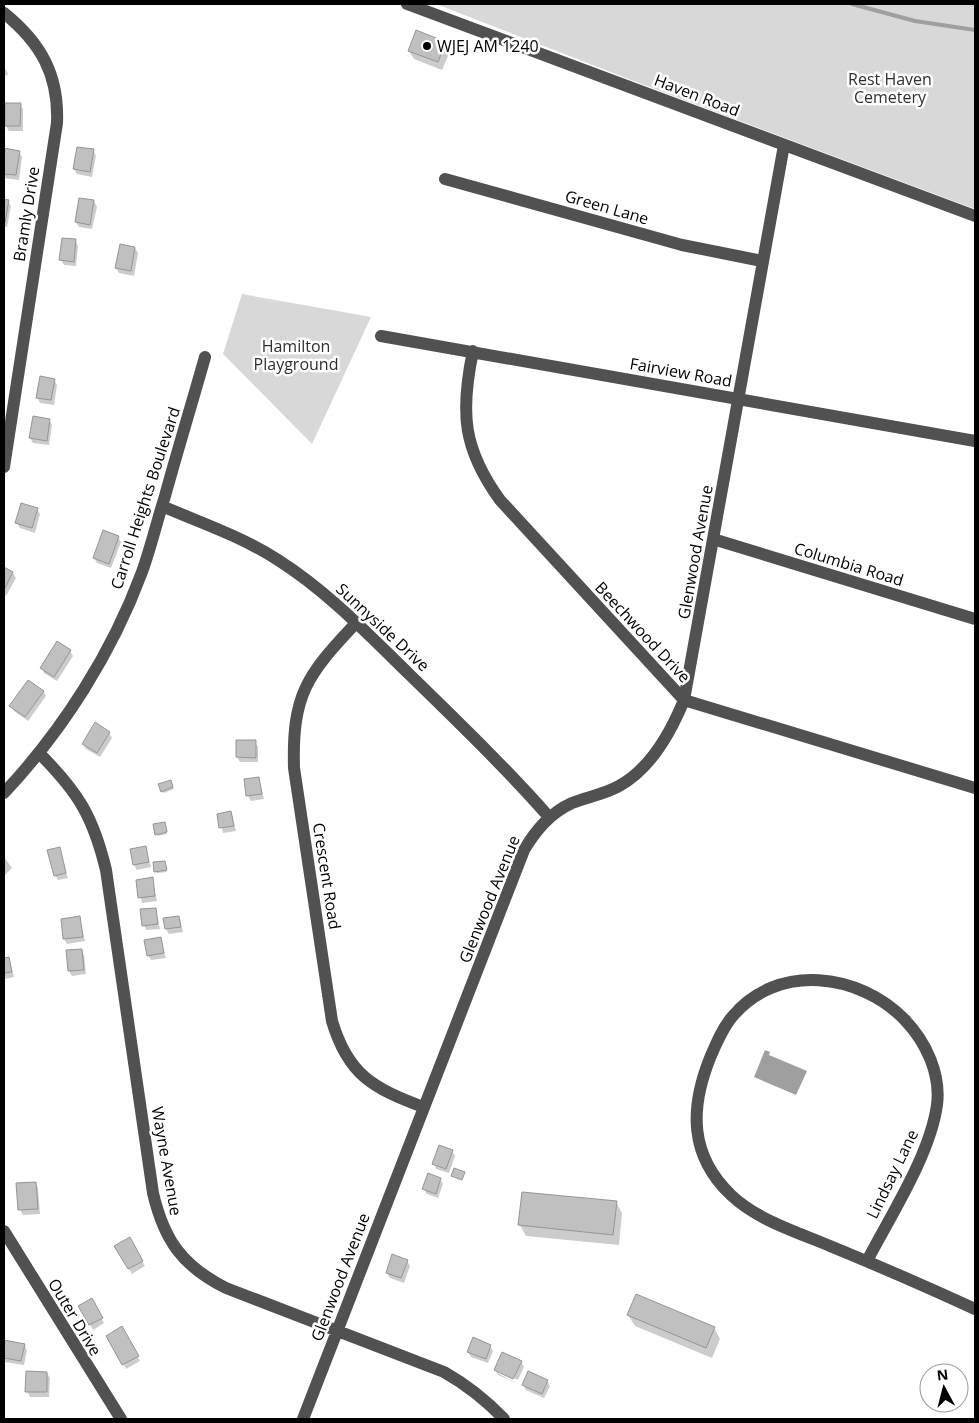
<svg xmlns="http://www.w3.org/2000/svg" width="979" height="1423" font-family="'Open Sans',sans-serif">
<rect width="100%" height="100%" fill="#fff"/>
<!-- green -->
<path fill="#d8d8d8" d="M436 4H975V209L631 80Z
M242 294 371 317 312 444 223 354Z"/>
<!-- water -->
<path fill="#9f9f9f" d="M765 1050 770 1052 769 1055 807 1071 796 1095 754 1077Z"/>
<!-- shadow -->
<path fill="#0003" d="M445 43 450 51 442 70 414 59 409 51Z
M4 67 8 74 4 77Z
M20 104 23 109V131H9L6 126Z
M4 150 19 152 22 157 19 180 4 178Z
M93 150 96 156 92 177 77 174 74 169Z
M4 200 8 201 11 206 7 227 4 226Z
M94 201 97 207 92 229 79 227 76 222Z
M75 240 78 246 76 266 64 265 61 260Z
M135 248 138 253 134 276 119 273 116 268Z
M54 380 57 385 54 405 40 403 37 397Z
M49 420 52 425 49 445 33 443 30 438Z
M37 509 40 514 35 533 20 528 17 523Z
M118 537 121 542 111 568 97 563 94 558Z
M4 568 13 573 16 578 6 596 4 594Z
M70 651 73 656 57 681 44 673 42 668Z
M43 691 46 696 28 721 14 711 11 706Z
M109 733 112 738 100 757 86 749 83 744Z
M237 741 255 742 258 747V762H240L237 757Z
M259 778 264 799 251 801 248 796Z
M171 783 174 789 164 793 162 791Z
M231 812 236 831 223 833 218 815Z
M165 825 167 834 158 836 157 834Z
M59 848 68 878 58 880 55 875Z
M145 848 151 867 137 870 134 865Z
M4 857 12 868 4 876Z
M165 862 167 872 157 873 156 871Z
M152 879 157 901 142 903 137 881Z
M155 909 160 929 146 930 144 925Z
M79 917 85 941 67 944 64 939Z
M179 917 183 932 169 934 166 929Z
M160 938 166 958 151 960 148 955Z
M81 950 84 955 86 974 72 976 69 971Z
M9 958 14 977 4 979V959Z
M452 1151 455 1156 449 1173 436 1169 434 1163Z
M440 1179 443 1184 438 1198 427 1194 424 1189Z
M35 1183 38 1188 40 1214 23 1215 20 1210Z
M616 1202 622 1213 619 1245 526 1236 520 1225Z
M130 1239 145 1266 132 1274 116 1247Z
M407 1261 410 1266 404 1283 390 1278 387 1273Z
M91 1300 104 1323 93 1330 80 1306Z
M628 1315 714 1328 720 1339 712 1358 635 1326Z
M121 1328 140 1361 126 1369 107 1336Z
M4 1341 24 1345 27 1350 24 1365 4 1362Z
M490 1346 493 1351 488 1363 471 1357 468 1352Z
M521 1362 524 1367 518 1380 498 1370V1373L516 1383 498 1375 495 1369Z
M47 1373 50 1378 49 1397H30L27 1391Z
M547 1381 550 1386 544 1398 526 1390 523 1385Z"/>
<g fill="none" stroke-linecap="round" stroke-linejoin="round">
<!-- stream -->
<path stroke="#9f9f9f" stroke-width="4" d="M852 4 915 21 975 30"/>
</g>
<!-- building -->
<path fill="#c0c0c0" stroke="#959595" d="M416 30 446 42 438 62 408 51Z
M5 103H21L20 126H5Z
M77 147 94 149 90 172 73 169Z
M4 148 20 151 16 175 4 174Z
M79 198 94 200 90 225 75 222Z
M4 199 9 200 5 222H4Z
M62 238 76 239 74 262 59 260Z
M120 244 135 247 131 271 115 268Z
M40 376 55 379 51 400 36 398Z
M33 416 50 419 47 441 29 438Z
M21 503 38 508 32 528 15 523Z
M103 530 119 536 109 564 93 558Z
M4 567 13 572 4 590Z
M57 641 71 650 54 677 40 668Z
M28 680 44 691 25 717 9 706Z
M95 722 110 732 97 753 82 744Z
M236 740H256V758L236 757Z
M259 777 262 794 246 796 244 779Z
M171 780 173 787 161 792 158 784Z
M231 811 234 826 219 828 217 814Z
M165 822 167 832 155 835 153 824Z
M146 846 149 862 133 865 130 849Z
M60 847 66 873 54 876 47 850Z
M165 861 167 870 154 872 153 862Z
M153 877 155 896 138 898 136 880Z
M156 908 158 924 142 926 140 909Z
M80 916 83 937 63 939 61 919Z
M179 916 181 927 165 929 163 918Z
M161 937 164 953 147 956 144 940Z
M82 949 84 970 68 971 66 950Z
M9 957 12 972 4 973V958Z
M439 1145 453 1150 446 1169 432 1164Z
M454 1168 465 1172 462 1180 451 1176Z
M428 1173 441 1178 436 1194 422 1189Z
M36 1182 38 1209 18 1210 16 1183Z
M522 1192 617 1201 613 1235 518 1225Z
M130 1237 143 1261 128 1269 114 1246Z
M392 1254 408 1260 401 1278 386 1273Z
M636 1294 715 1327 706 1348 627 1315Z
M92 1298 103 1318 89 1325 78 1306Z
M122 1326 139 1356 122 1365 106 1336Z
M473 1337 491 1345 486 1359 467 1352Z
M4 1340 25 1344 21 1361 4 1358Z
M502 1352 522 1361 513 1379 494 1370Z
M26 1371 47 1372V1392H25Z
M528 1371 548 1380 542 1394 522 1385Z"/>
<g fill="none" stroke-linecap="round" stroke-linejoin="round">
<!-- minor -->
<path stroke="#515151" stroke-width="12" d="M407 4 975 216
M4 13C41 43 59 75 57 123L4 467
M445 179 682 245 762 261
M381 336 975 441
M473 351C460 413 463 449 500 500L684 700 975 788
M162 506C201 523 243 537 278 560 327 591 368 634 409 674 457 721 505 767 549 817
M713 539 975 619
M356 623C307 675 292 694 294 768L332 1021C348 1075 373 1088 423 1107
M39 753C78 792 93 816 106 870L153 1193C164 1240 182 1266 226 1288L444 1372C467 1385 486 1400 504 1419
M4 793C63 730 112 653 142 572 151 547 157 521 165 496 178 449 192 403 205 357
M4 1231 121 1419
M867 1261C891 1215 930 1155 937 1105 941 1074 926 1042 905 1020 860 973 777 962 732 1017 722 1029 716 1044 710 1058 690 1108 689 1155 731 1195 757 1220 797 1232 830 1246 879 1266 927 1287 975 1309
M303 1419 524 850C536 830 550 813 572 803 587 797 605 794 619 786 650 769 671 732 684 700L784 145"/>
</g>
<!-- markers -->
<circle fill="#000" stroke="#fff" stroke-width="2" cx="427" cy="46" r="5"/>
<g text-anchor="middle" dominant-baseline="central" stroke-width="5" stroke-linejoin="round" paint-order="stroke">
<!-- poi labels -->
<g font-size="16" fill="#000" stroke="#fff" text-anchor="start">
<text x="437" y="46">WJEJ AM 1240</text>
</g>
<!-- park labels -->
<g font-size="16" fill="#2f2f2f" stroke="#fff">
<text x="890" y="79">Rest Haven<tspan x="890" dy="18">Cemetery</tspan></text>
<text x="296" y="346">Hamilton<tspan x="296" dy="18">Playground</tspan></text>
</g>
<!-- street labels -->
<g font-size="16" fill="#000" stroke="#fff">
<text transform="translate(697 95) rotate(21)">Haven Road</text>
<text transform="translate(607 207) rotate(16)">Green Lane</text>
<text transform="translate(26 214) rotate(-81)">Bramly Drive</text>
<text transform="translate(681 372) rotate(10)">Fairview Road</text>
<text transform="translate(145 498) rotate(-72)">Carroll Heights Boulevard</text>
<text transform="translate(695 552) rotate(-80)">Glenwood Avenue</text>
<text transform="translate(849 564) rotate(17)">Columbia Road</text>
<text transform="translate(383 627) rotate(43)">Sunnyside Drive</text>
<text transform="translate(643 632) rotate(47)">Beechwood Drive</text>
<text transform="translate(327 876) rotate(81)">Crescent Road</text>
<text transform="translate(489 899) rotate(-68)">Glenwood Avenue</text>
<text transform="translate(167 1161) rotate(80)">Wayne Avenue</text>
<text transform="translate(892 1174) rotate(-64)">Lindsay Lane</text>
<text transform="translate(340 1277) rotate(-69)">Glenwood Avenue</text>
<text transform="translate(75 1317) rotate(59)">Outer Drive</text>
</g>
</g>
<!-- border -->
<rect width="979" height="1423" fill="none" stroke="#000000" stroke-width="10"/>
<!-- north arrow -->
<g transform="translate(944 1388) rotate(353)"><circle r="24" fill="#ffffff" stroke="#999999"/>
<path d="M0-4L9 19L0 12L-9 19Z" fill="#000000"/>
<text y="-8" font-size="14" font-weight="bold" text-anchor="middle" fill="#000000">N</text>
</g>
</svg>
